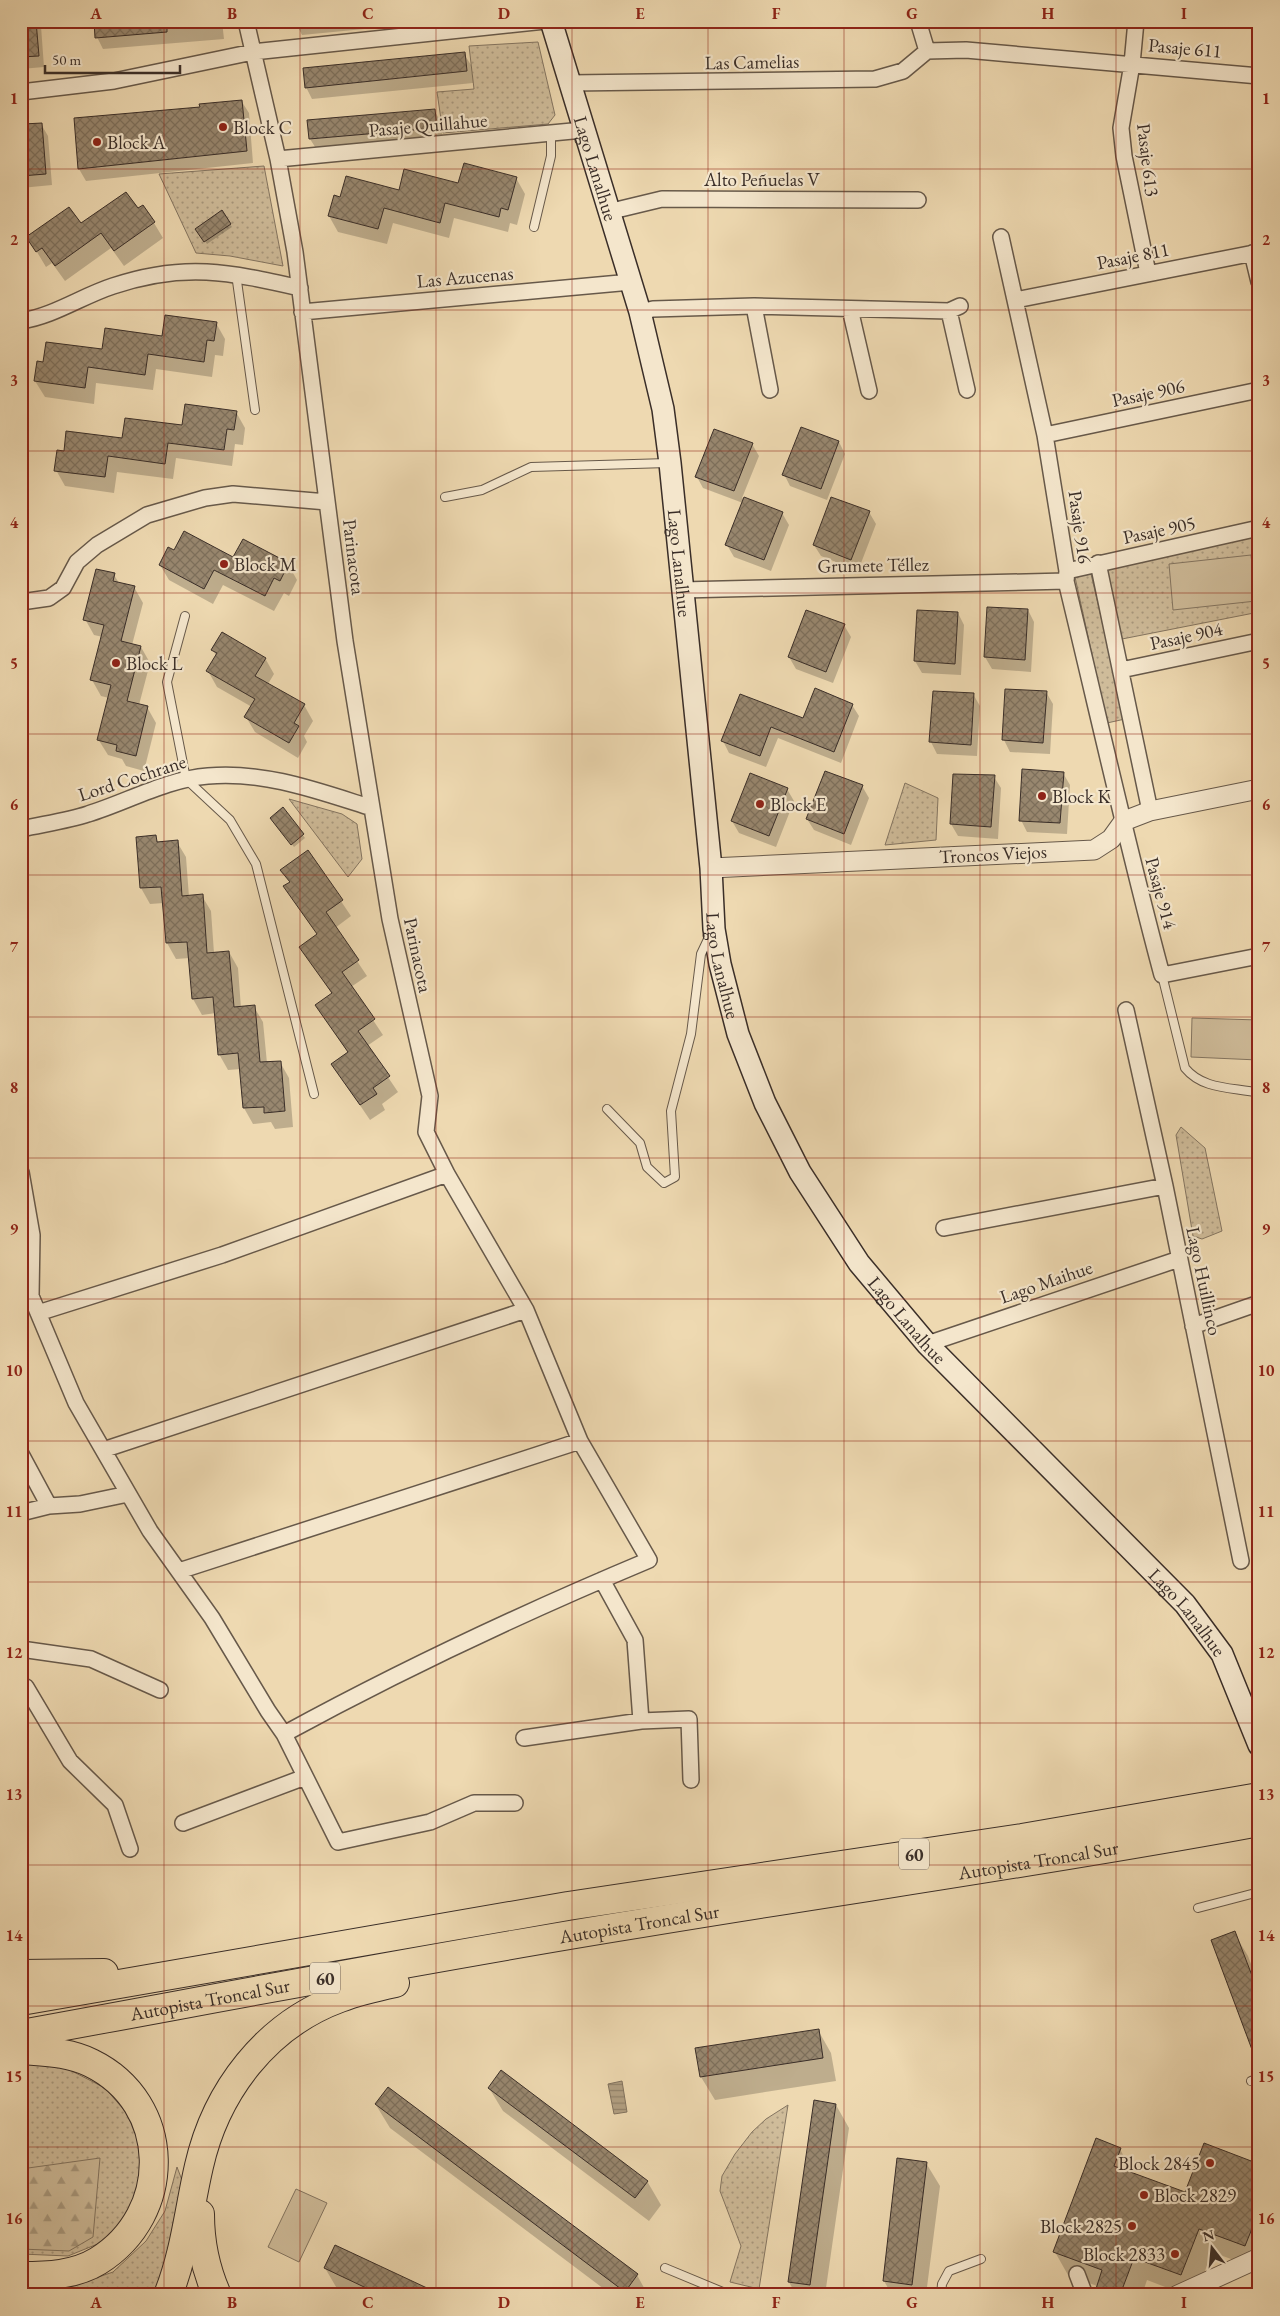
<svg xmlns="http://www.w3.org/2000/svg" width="1280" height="2316" font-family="'EB Garamond',serif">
<defs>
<pattern id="green-dots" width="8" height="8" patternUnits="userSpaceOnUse" patternTransform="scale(1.25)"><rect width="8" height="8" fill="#cfbc9a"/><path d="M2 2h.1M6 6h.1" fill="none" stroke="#a9997e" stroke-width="1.8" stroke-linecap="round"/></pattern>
<pattern id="forest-firs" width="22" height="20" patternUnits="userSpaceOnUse" patternTransform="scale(1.25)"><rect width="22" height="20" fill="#cfbc9a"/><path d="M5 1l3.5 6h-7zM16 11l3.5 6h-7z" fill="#a9997e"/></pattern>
<pattern id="water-rules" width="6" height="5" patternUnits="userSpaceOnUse" patternTransform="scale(1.25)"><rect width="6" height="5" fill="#b19f82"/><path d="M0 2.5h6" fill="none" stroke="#91826a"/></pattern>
<pattern id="building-cross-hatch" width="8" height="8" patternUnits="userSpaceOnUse" patternTransform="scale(1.25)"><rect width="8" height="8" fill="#98876f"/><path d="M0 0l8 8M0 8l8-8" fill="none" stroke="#7d6f5b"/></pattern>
</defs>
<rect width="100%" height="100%" fill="#eed9b1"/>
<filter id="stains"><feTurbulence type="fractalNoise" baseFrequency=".004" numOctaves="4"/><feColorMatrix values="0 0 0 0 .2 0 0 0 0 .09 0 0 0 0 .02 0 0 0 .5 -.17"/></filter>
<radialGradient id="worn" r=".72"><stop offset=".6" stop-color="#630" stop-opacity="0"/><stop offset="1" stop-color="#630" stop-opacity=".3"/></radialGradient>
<!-- green -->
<path fill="url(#green-dots)" stroke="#847561" d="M538 42 555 115 548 124 443 133 437 92 474 89 469 46Z
M264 166 283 266 230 256 196 253 159 174Z
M1259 536V612L1122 639 1106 569Z
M1091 574 1125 719 1107 723 1075 577Z
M905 783 938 798 936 840 885 845Z
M289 799 342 814 357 824 362 859 348 877Z
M1181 1127 1205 1148 1222 1231 1202 1239 1193 1236 1176 1135Z
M21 2063 62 2066 105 2088 136 2124 143 2168 133 2209 105 2241 68 2256 21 2254Z
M788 2105 759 2289 730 2282 741 2246 720 2191 722 2176 735 2154 752 2132 766 2119Z
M177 2167 188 2196 158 2295H86L67 2288 113 2272 146 2241 165 2211Z"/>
<!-- forest -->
<path fill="url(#forest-firs)" stroke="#847561" d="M100 2158 93 2237 69 2251 21 2249V2169Z"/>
<!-- pitch -->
<path fill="#cfbc9a" stroke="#847561" d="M1251 555 1256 601 1173 610 1169 564Z
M1192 1018 1259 1020 1258 1060 1191 1057Z
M296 2189 327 2203 299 2262 268 2247Z"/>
<!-- water -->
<path fill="url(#water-rules)" stroke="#81725e" d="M622 2081 627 2112 614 2114 608 2084Z"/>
<!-- shadow -->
<path fill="#0003" d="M21 21H39L41 26 44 67 21 69Z
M95 21H222L224 39 103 49 97 37Z
M295 21H447L302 35Z
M464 54 471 65 473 83 312 99 306 87Z
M242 102 249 113 253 163 86 181 79 169 75 119 201 108Z
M434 110 441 122 443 140 317 150 310 139Z
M41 124 48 136 52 185 21 188V126Z
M516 178 525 194 517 225 510 223 508 232 454 218 449 238 393 223 387 244 338 232 329 216 341 198Z
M137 210 154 223 163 238 124 266 111 248 65 281 52 263 46 267 28 237Z
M222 212 232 227 207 244 197 229Z
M216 323 225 339 223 356 215 355 212 377 156 369 153 390 96 383 94 404 45 397 35 381 38 363 44 364 163 338Z
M236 412 245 428 243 445 235 444 232 466 176 458 173 479 117 472 114 493 65 486 56 470 65 453 183 427Z
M801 429 839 442 845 454 827 500 790 486 784 474Z
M752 444 759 456 742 498 782 513 789 525 771 571 734 557 727 545 743 503 703 488 697 477Z
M869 512 876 524 858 571 821 556 814 545Z
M174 551 288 564 297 580 289 596 284 593 274 611 223 585 213 604 169 580 160 565Z
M114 575 119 583 134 587 143 603 132 645 141 647 150 663 139 705 147 707 156 723 144 771 126 766 122 759 108 755 98 739 109 698 101 696 92 680 103 637 94 635 85 619Z
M988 608 1028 610 1034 622 1031 672 992 669 985 657Z
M958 613 964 625 961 675 922 673 915 661Z
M844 625 851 637 833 683 796 669 789 657Z
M213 650 265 658 274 674 268 684 304 705 313 721 304 736 307 742 298 758 255 732 246 717 252 707 217 687 208 671 216 656Z
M1046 692 1053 704 1050 754 1010 752 1004 740Z
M973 694 980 706 977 756 937 754 931 742Z
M740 695 804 719 852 705 859 716 841 763 778 738 766 767 729 753 723 741Z
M1063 773 1070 785 1067 834 1027 832 1021 820Z
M955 775 994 777 1001 788 998 839 958 836 951 824Z
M862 786 869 798 851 845 814 830 807 819Z
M787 789 794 801 776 847 739 833 732 821Z
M283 809 305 838 294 847 273 821Z
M155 837 159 843 177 842 186 857 189 897 202 896 211 911 214 953 229 952 238 968 241 1008 254 1007 263 1022 267 1063 280 1062 289 1078 293 1127 275 1129 271 1122 253 1124 244 1108 241 1069 228 1070 219 1054 216 1013 202 1015 193 999 190 958 176 959 167 943 164 903 150 904 141 888Z
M307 851 351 916 335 928 367 976 351 987 383 1035 367 1046 398 1092 382 1104 385 1110 370 1120 332 1064 348 1053 317 1005 332 994 301 947 318 935 285 887 290 883 282 870Z
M1234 1933 1248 1956 1259 1985V2062L1212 1941Z
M818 2030 831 2053 836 2081 715 2100 701 2077Z
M489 2088 647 2181 661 2205 649 2221 503 2111Z
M376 2105 637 2275 648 2295H612L390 2128Z
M836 2105 849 2128 825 2295H796L789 2282Z
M1259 2143 1258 2269 1212 2252 1196 2295H1186L1147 2280 1142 2295H1095L1097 2286 1068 2275 1055 2252 1120 2149 1133 2174 1186 2193 1251 2162Z
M899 2160 926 2163 940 2186 926 2295H892L884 2281Z
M325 2268 439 2295H345L339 2292Z"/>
<!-- building -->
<path fill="url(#building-cross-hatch)" stroke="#3a2e28" d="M21 21H36L39 56 21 57Z
M94 21H167V32L95 38Z
M465 52 467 71 305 88 303 68Z
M242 100 247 151 78 169 74 118 200 107 199 104Z
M435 109 437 128 309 139 307 120Z
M42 123 46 174 21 176 23 124Z
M464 163 517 177 508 210 501 208 499 217 445 203 440 223 384 208 378 229 328 216 334 195 340 197 346 176 399 190 404 169 458 183Z
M126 192 138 208 143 205 155 222 114 251 101 233 55 266 42 248 36 252 26 237 69 207 81 223Z
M222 210 231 224 204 242 195 229Z
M165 315 217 322 214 341 207 340 204 362 148 354 145 375 88 367 85 388 34 381 37 361 43 362 46 342 102 349 105 328 162 336Z
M185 404 237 411 234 430 227 429 224 450 168 443 165 464 108 456 105 477 54 471 57 450 64 451 66 431 122 438 125 418 182 425Z
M801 427 839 441 821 489 782 475Z
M714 429 753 443 734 491 695 477Z
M744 497 783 512 764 560 725 545Z
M831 497 870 511 851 560 813 545Z
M184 531 233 557 243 539 289 563 280 581 274 578 265 596 214 570 204 589 159 565 168 547 174 550Z
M96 569 115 573 113 581 135 586 121 641 141 646 127 701 148 706 136 756 116 751 117 745 97 740 111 685 90 680 104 625 83 620Z
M987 607 1028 609 1025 660 984 657Z
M806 610 845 624 826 672 788 657Z
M917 610 958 612 955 664 914 661Z
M222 632 266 658 255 676 305 704 294 723 299 726 289 743 244 717 255 699 206 671 217 653 211 650Z
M815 688 853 704 834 752 771 727 760 756 721 741 740 694 803 718Z
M1005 689 1047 691 1043 743 1002 740Z
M933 691 974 693 971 745 929 742Z
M1022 769 1064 772 1060 823 1019 821Z
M825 771 863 785 844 834 806 819Z
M750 773 788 788 769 836 731 821Z
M953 774 995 775 991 827 950 824Z
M283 807 304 834 291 845 270 818Z
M156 835 157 842 178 840 182 896 203 894 207 953 229 951 234 1007 255 1005 260 1062 281 1061 285 1111 264 1113V1107L243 1108 238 1053 218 1055 213 997 192 999 187 942 166 943 161 887 140 888 136 837Z
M308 850 343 900 326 912 359 960 342 972 375 1019 358 1031 390 1076 373 1088 377 1094 360 1105 331 1064 348 1052 315 1005 332 993 299 947 317 934 283 886 290 882 280 870Z
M1235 1931 1259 1994 1257 2063 1211 1940Z
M819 2029 823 2058 700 2077 695 2048Z
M501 2070 648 2181 635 2198 488 2088Z
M388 2087 638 2274 625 2292 375 2104Z
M814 2100 836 2104 810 2285 788 2282Z
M1096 2138 1121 2148 1114 2166 1185 2192 1204 2143 1259 2164V2211L1245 2246 1199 2229 1181 2275 1134 2258 1120 2295H1094L1102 2270 1053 2252Z
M897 2158 927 2162 912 2285 883 2281Z
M335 2245 442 2295H381L324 2268Z"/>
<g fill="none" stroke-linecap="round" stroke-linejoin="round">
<defs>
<path id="service" d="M534 227 551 156V133
M236 274 255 410
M445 497 482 490 531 467 668 463
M185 616 167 682 186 779 230 820 256 864 314 1094
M1162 975 1185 1068C1203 1090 1232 1087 1259 1093
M607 1109 640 1143 647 1167 664 1183 675 1177 671 1111 691 1034 701 954 710 935
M1198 1908 1259 1892
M1251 2081 1259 2078
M1254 2260 1259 2271
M665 2268 730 2295
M941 2295 942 2284 949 2271 981 2259"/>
<path id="minor" d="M246 21 278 159 295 252 345 641 390 919 430 1096 426 1132 447 1174 526 1310 580 1441 649 1560C525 1612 403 1669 284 1734
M918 21 927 51
M1136 21 1132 64 1121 128 1124 156 1148 273
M927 51 966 50 1259 76
M570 83 875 79 903 71 927 51
M21 92 114 81 253 52 545 21
M278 159 583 130
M608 212 662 199 918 200
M1001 237 1045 435 1067 571 1066 581C1098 713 1127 845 1162 975L1259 956
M1252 253 1259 282
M1016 300 1259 252
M754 306 770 390
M850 309 869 391
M949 311 967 390
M302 312 631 282
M640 312 653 309 754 306 949 311 960 306
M21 321C54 316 82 296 113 286 185 262 229 272 300 288
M1045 435 1259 390
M1098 563 1150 811
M1067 571 1259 528
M682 590 1066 581
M21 602 49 598 63 588 77 562 97 545 147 515 205 498 233 494 327 502
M1121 670 1259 641
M21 829C43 824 67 821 88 814 127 802 167 779 208 776 265 771 318 791 372 808
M1126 1010 1165 1186 1241 1561
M21 1172 32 1235 31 1296 76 1403 150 1531 212 1618 268 1711 284 1734 338 1842 430 1822 474 1803H515
M944 1228 1165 1186
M38 1313 222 1255 447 1174
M1193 1326 1259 1303
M927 1344 1179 1259
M103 1450 526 1310
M21 1454 49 1506
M21 1513 49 1506 80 1504 128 1494
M179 1571 580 1441
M602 1580 635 1640 641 1721
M21 1649 91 1659 160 1690
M21 1685 26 1687 70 1761 115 1805 130 1849
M524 1738 641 1721 689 1719 691 1780
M183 1823 305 1777
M1077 2274 1085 2295"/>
<path id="tertiary" d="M711 868 1094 850 1111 839 1124 821 1150 811 1259 789
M1178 2295 1259 2258"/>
<g id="secondary">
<path id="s1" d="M551 21 640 312 663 409 670 463 711 868 714 929 720 964 738 1034 765 1103 800 1172 859 1263 927 1344 1185 1604 1222 1654 1259 1745"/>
</g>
<path id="primary" d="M21 2294 23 2295"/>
<g id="motorway">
<path d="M21 1974 104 1973"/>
<path d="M21 2001 568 1906 1022 1838 1259 1797"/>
<path id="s2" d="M21 2034C224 1997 426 1958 630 1925 839 1890 1050 1861 1259 1822"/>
<path d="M21 2050C46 2052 69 2052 91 2063 173 2103 174 2214 98 2261 75 2275 48 2276 21 2276"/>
<path d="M200 2214C200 2243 205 2268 217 2295"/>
<path d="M168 2295C185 2253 189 2209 199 2166 216 2091 266 2025 340 1998 358 1991 376 1987 395 1983"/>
</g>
</defs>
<!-- service casing -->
<use href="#service" stroke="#67594a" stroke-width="10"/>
<!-- minor casing -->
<use href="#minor" stroke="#67594a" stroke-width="18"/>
<!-- tertiary casing -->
<use href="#tertiary" stroke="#67594a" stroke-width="21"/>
<!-- secondary casing -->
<use href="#secondary" stroke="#3a2e28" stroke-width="24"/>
<!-- primary casing -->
<use href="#primary" stroke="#3a2e28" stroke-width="26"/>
<!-- motorway casing -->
<use href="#motorway" stroke="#3a2e28" stroke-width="30"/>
<!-- service -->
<use href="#service" stroke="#f4e6cc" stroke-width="8"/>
<!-- minor -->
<use href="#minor" stroke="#f4e6cc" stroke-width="15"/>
<!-- tertiary -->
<use href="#tertiary" stroke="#f4e6cc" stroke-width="19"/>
<!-- secondary -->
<use href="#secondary" stroke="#f4e6cc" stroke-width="21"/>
<!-- primary -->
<use href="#primary" stroke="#eed9b1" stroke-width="24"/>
<!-- motorway -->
<use href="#motorway" stroke="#eed9b1" stroke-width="28"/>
</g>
<!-- grid -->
<path fill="none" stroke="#8f2418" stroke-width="1" stroke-opacity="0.55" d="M164 21V2295M300 21V2295M436 21V2295M572 21V2295M708 21V2295M844 21V2295M980 21V2295M1116 21V2295M21 169H1259M21 310H1259M21 451H1259M21 593H1259M21 734H1259M21 875H1259M21 1017H1259M21 1158H1259M21 1299H1259M21 1441H1259M21 1582H1259M21 1723H1259M21 1865H1259M21 2006H1259M21 2147H1259"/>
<!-- markers -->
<g fill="#8f2418" stroke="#f4e6cc" stroke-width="2">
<circle cx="223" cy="127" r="5"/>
<circle cx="97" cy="142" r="5"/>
<circle cx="224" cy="564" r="5"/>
<circle cx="116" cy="663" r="5"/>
<circle cx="1042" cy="796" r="5"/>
<circle cx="760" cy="804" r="5"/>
<circle cx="1210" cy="2163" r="5"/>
<circle cx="1144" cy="2195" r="5"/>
<circle cx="1132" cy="2226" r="5"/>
<circle cx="1175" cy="2254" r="5"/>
</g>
<g text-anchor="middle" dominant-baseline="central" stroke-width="4.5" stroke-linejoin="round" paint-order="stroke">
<!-- shield labels -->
<g fill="#f4e6cc" stroke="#726559" stroke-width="1">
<rect x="899" y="1838.5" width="30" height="31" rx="4"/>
<rect x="310" y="1962.5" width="30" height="31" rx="4"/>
</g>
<g font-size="18" font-weight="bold" fill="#3a2e28">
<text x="914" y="1854">60</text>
<text x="325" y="1978">60</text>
</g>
<!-- street labels -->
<g font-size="19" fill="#3a2e28" stroke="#f4e6cc">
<text transform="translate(1185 48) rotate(5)">Pasaje 611</text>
<text transform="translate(752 62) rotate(-1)">Las Camelias</text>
<text transform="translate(428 125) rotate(-5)">Pasaje Quillahue</text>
<text transform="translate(1148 160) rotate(83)">Pasaje 613</text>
<text stroke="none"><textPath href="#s1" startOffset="154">Lago Lanalhue</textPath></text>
<text x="762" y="179">Alto Peñuelas V</text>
<text transform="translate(1133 256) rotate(-11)">Pasaje 811</text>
<text transform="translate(465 277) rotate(-5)">Las Azucenas</text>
<text transform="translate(1148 393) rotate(-12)">Pasaje 906</text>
<text transform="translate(1080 527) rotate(82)">Pasaje 916</text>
<text transform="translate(1159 530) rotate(-12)">Pasaje 905</text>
<text transform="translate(354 557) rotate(83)">Parinacota</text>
<text stroke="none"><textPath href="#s1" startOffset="559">Lago Lanalhue</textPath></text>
<text transform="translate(873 565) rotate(-1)">Grumete Téllez</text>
<text transform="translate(1186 636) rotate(-12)">Pasaje 904</text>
<text transform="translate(132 778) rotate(-18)">Lord Cochrane</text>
<text transform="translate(993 854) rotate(-3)">Troncos Viejos</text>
<text transform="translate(1161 893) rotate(75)">Pasaje 914</text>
<text transform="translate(418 955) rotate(78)">Parinacota</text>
<text stroke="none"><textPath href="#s1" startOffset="964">Lago Lanalhue</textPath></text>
<text transform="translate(1204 1281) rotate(78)">Lago Huillinco</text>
<text transform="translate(1046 1282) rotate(-19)">Lago Maihue</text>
<text stroke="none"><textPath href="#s1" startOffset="1369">Lago Lanalhue</textPath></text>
<text stroke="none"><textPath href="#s1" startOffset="1774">Lago Lanalhue</textPath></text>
<text stroke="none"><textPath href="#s2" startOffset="1032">Autopista Troncal Sur</textPath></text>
<text stroke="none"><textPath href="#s2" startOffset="628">Autopista Troncal Sur</textPath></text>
<text stroke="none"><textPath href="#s2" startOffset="192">Autopista Troncal Sur</textPath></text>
</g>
<!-- poi labels -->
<g font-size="19" fill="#3a2e28" stroke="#f4e6cc" text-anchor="start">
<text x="233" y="127">Block C</text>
<text x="107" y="142">Block A</text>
<text x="234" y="564">Block M</text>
<text x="126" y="663">Block L</text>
<text x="1052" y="796">Block K</text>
<text x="770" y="804">Block E</text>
<text x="1200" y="2163" text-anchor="end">Block 2845</text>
<text x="1154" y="2195">Block 2829</text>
<text x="1122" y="2226" text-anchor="end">Block 2825</text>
<text x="1165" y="2254" text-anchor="end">Block 2833</text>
</g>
</g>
<!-- margin -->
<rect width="1280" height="2316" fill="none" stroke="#eed9b1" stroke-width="55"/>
<!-- north arrow -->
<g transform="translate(1212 2248) rotate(344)" stroke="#f4e6cc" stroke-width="4" paint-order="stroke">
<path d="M0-4L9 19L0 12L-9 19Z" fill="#3a2e28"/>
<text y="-8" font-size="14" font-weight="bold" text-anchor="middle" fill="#3a2e28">N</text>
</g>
<!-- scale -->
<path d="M45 65v8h135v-8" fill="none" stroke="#3a2e28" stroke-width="2.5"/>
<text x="52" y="65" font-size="15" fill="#3a2e28" stroke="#f4e6cc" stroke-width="4" paint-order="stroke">50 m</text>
<rect x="28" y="28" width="1224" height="2260" fill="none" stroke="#8f2418" stroke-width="2"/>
<g font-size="16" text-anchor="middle" font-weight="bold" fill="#8f2418">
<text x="96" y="19">A</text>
<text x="232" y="19">B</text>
<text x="368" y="19">C</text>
<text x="504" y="19">D</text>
<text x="640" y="19">E</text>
<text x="776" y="19">F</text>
<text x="912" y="19">G</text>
<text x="1048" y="19">H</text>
<text x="1184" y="19">I</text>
<text x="14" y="104">1</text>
<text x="1266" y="104">1</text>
<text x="14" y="245">2</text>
<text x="1266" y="245">2</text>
<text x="14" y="386">3</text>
<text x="1266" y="386">3</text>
<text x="14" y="528">4</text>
<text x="1266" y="528">4</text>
<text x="14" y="669">5</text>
<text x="1266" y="669">5</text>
<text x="14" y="810">6</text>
<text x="1266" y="810">6</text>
<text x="14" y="952">7</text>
<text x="1266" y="952">7</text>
<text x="14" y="1093">8</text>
<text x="1266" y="1093">8</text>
<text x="14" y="1234">9</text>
<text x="1266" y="1234">9</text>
<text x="14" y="1376">10</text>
<text x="1266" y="1376">10</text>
<text x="14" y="1517">11</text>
<text x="1266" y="1517">11</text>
<text x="14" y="1658">12</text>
<text x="1266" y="1658">12</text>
<text x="14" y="1800">13</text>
<text x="1266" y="1800">13</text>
<text x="14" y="1941">14</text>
<text x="1266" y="1941">14</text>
<text x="14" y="2082">15</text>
<text x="1266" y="2082">15</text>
<text x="14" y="2224">16</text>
<text x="1266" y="2224">16</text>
<text x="96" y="2308">A</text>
<text x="232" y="2308">B</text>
<text x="368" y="2308">C</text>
<text x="504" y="2308">D</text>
<text x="640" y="2308">E</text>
<text x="776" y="2308">F</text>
<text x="912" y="2308">G</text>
<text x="1048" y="2308">H</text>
<text x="1184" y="2308">I</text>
</g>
<rect width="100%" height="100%" filter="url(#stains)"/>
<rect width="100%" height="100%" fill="url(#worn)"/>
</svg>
